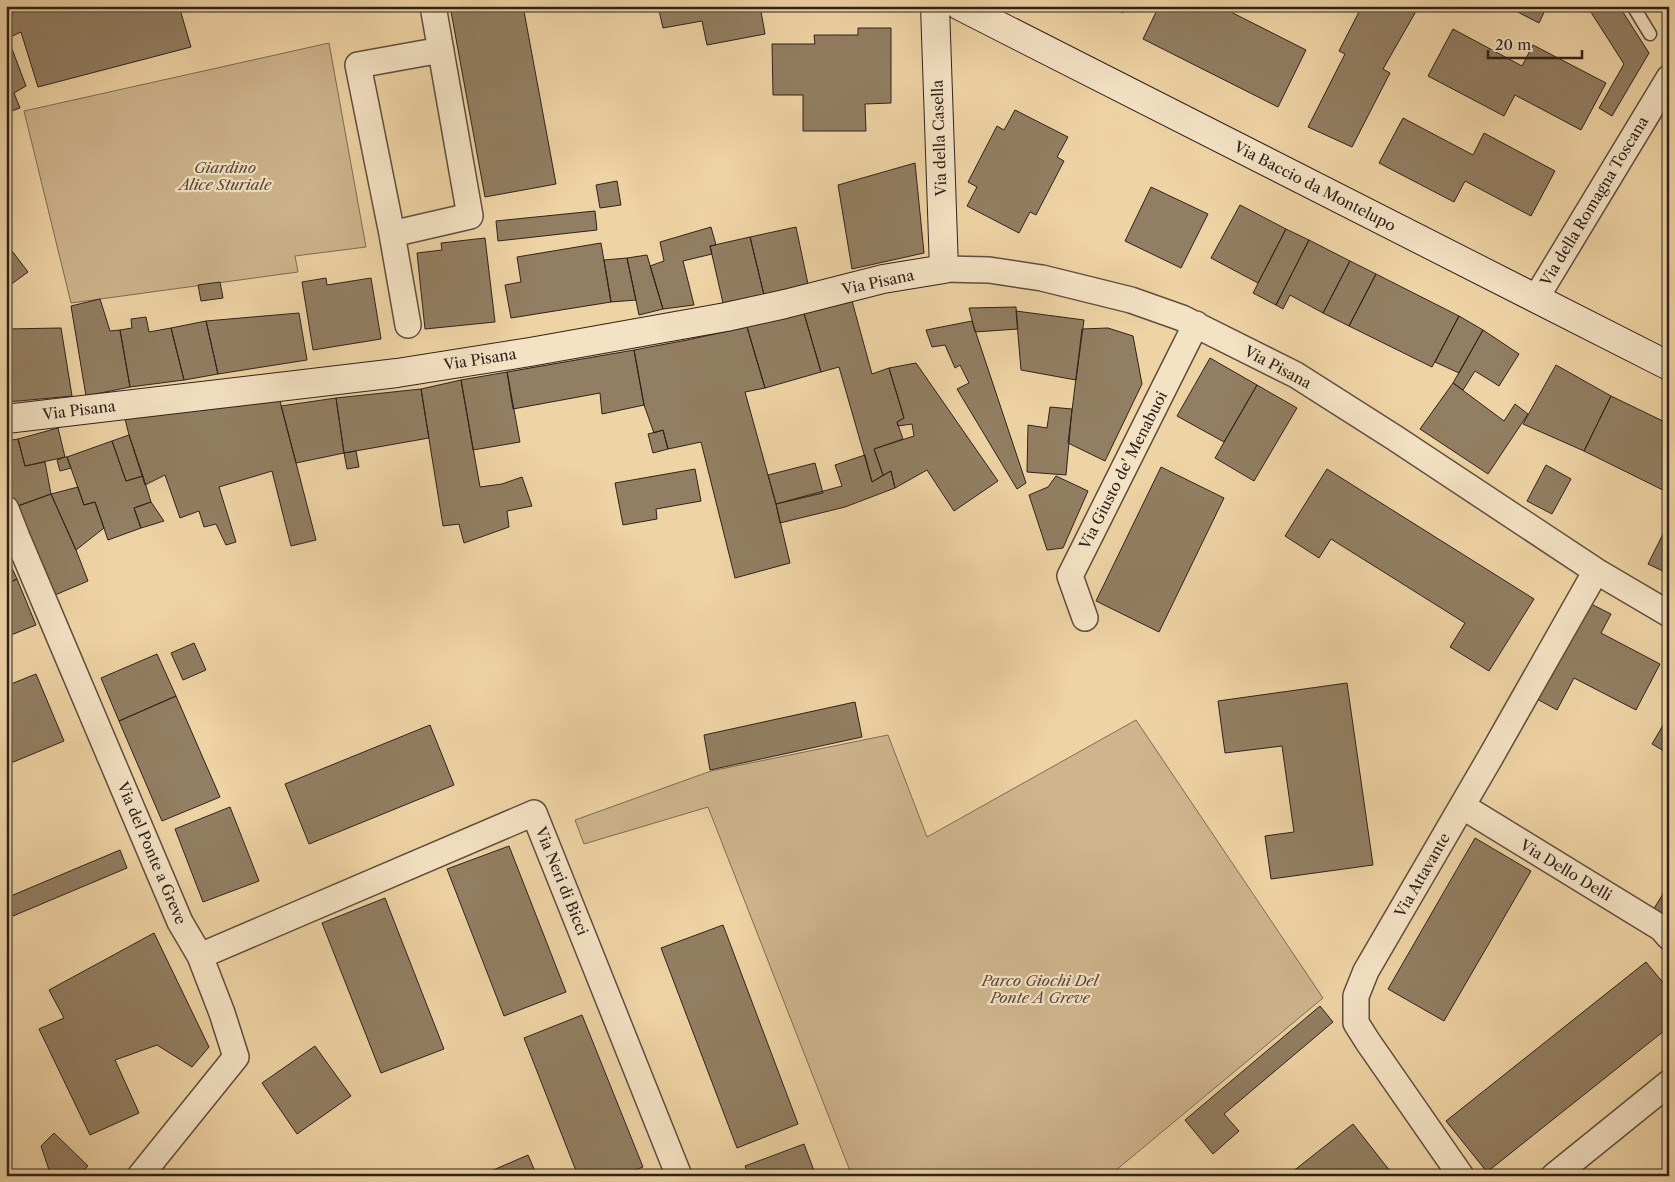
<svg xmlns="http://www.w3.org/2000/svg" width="1675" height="1182" font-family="'Libre Caslon Text',serif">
<rect width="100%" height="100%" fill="#eed3a4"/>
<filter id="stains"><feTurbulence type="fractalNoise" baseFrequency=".004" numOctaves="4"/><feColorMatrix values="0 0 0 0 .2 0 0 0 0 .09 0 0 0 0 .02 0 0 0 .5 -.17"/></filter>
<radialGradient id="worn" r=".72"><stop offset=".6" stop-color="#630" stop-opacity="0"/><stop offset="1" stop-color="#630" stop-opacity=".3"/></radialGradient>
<!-- green -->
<path fill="#ceb58d" stroke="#7e6c54" d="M329 43 366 247 295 256 298 272 71 303 24 111Z
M1136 720 1323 998 1109 1176H852L708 807 584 844 575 820 711 771 888 735 927 837Z"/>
<!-- building -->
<path fill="#927e62" stroke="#2f221b" d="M6 6H179L191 47 38 87 21 32 8 38 6 33Z
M450 6H523L556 184 485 197Z
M658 6H760L765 34 707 45 702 21 663 28Z
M1110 6H1126L1123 13Z
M1159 6H1219L1306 50 1278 107 1143 39Z
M1362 6H1419L1383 69 1390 73 1352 147 1308 127 1345 54 1339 51Z
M1506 6H1547L1539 23Z
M1587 6H1619L1649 53 1612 116 1599 108 1624 64Z
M858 28H891V103L865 104 866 131H803V95H773L772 44H815L814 35H858Z
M1453 29 1522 66 1533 45 1606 83 1581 130 1515 95 1504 116 1428 76Z
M6 33 26 86 14 93 20 108 6 113Z
M1015 110 1068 137 1057 157 1064 161 1036 215 1030 212 1019 233 967 206 977 187 968 182 997 126 1004 130Z
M1403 118 1473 155 1484 133 1555 171 1531 216 1465 181 1454 202 1379 163Z
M915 163 924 253 852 269 838 185Z
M617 181 621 205 600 208 596 185Z
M1151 187 1208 214 1181 268 1125 241Z
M1240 205 1286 229 1258 283 1211 258Z
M595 211 597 230 498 241 496 221Z
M711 227 716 245 710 246 712 254 683 261 694 305 663 309 650 266 664 261 660 242Z
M796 227 808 284 764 295 750 237Z
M1286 229 1309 240 1276 305 1253 293Z
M750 237 764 295 723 303 710 246Z
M485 238 495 322 425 329 417 253 442 250 441 243Z
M1309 240 1350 261 1323 313 1290 295 1283 309 1276 305Z
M6 243 28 272 6 288Z
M601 243 611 302 511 318 505 285 521 282 517 257Z
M647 255 663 309 639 315 627 258Z
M627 258 636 300 611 302 604 260Z
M1350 261 1376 274 1349 326 1323 313Z
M1376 274 1459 316 1432 367 1349 326Z
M326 278 327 285 371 278 381 339 313 350 302 282Z
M220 282 223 298 201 301 198 285Z
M100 299 110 331 120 330 130 387 86 396 71 306Z
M852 301 872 374 889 368 904 418 897 422 903 439 874 449 883 475 872 482 839 367 821 372 803 310Z
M1016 307 1018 329 975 332 969 308Z
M803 310 821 372 765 388 747 327Z
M1016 311 1084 320 1076 380 1021 370Z
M299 313 307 360 218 374 206 321Z
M1459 316 1483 330 1459 373 1435 362Z
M146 317 149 332 171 328 184 380 130 387 120 330 132 328 131 319Z
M206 321 218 374 184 380 171 328Z
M972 321 1026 483 1017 489 957 389 969 383 960 365 955 368 945 345 932 347 926 330Z
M747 327 765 388 745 392 776 504 790 563 735 578 701 442 668 449 663 430 654 433 644 405 634 350 687 340Z
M61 328 72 396 8 402 6 329Z
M1108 328 1133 336 1142 384 1105 461 1068 443 1082 329Z
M1483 330 1519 354 1499 386 1475 371 1463 390 1453 383Z
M634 350 644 405 602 414 600 393 513 409 507 372Z
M1210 358 1257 385 1224 442 1177 416Z
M916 363 998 481 954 511 927 470 895 488 891 471 883 475 874 449 914 436 912 424 898 426 897 422 904 418 889 368Z
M1556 365 1611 396 1584 451 1523 424Z
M507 372 520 442 473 450 461 380Z
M461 380 480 487 502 484 522 477 532 506 507 511 509 527 464 543 459 524 443 526 421 389Z
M1453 383 1504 421 1515 404 1528 414 1488 474 1420 429Z
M1257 385 1297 408 1254 481 1215 458Z
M421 389 429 438 344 453 336 398Z
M1611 396 1669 424V493L1584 451Z
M336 398 344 453 296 463 281 406Z
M280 401 316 540 291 546 272 471 219 487 236 542 226 545 216 524 204 527 199 511 180 518 165 475 145 485 129 435 125 419Z
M1050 407 1072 409 1066 475 1027 472 1028 425 1047 428Z
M58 428 65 457 25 466 18 439Z
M663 430 668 449 653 453 648 434Z
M129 435 143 476 126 481 112 441Z
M18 439 25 466 45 462 51 494 15 507 6 484V441Z
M112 441 126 481 143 476 151 502 134 508 141 528 108 540 95 502 84 505 67 457Z
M356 451 359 467 347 469 344 453Z
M865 455 872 482 891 471 895 488 845 507 780 523 776 504 842 486 835 465Z
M65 457H67L71 468 60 471 57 460Z
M815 463 823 493 776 504 768 475Z
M1546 465 1571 479 1552 514 1527 501Z
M1161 467 1224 498 1159 632 1096 601Z
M695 469 701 501 656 509 657 519 623 525 615 483Z
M1327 469 1534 599 1489 671 1450 647 1465 623 1331 539 1319 558 1285 536Z
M1056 476 1088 491 1063 548 1047 550 1029 495 1048 487Z
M78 487 84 505 95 502 104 528 76 550 51 494Z
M51 494 76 550 88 581 55 595 15 507Z
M151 502 164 521 141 528 134 508Z
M1669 522V574L1648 564Z
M6 555 17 579 6 584Z
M17 579 36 625 6 637V584Z
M1587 602 1611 614 1601 633 1660 664 1636 710 1574 678 1557 710 1537 699Z
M194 643 206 670 183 680 171 653Z
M157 654 176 696 119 721 101 678Z
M36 674 64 741 6 765V686Z
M1347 683 1373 865 1271 879 1265 836 1294 832 1282 746 1225 753 1218 701Z
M176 696 220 797 162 821 119 721Z
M855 702 862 737 710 770 704 735Z
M1669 715V754L1652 744Z
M430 725 454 785 309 844 285 784Z
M230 807 259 881 203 902 175 829Z
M1475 838 1531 871 1444 1021 1388 989Z
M509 846 566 992 504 1016 447 869Z
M120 850 127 868 13 916 6 902V898Z
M1666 889 1669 891V921L1653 910Z
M385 898 444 1049 381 1073 322 923Z
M723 925 798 1124 737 1148 661 948Z
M154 933 209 1047 192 1067 157 1045 115 1060 139 1113 90 1135 39 1029 64 1018 49 990Z
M1646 962 1669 990V1027L1487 1172 1446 1121Z
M1320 1006 1333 1022 1224 1114 1239 1131 1213 1154 1185 1120Z
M582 1015 643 1167 620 1176H578L524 1038Z
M315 1046 351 1096 297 1134 262 1083Z
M1353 1124 1390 1171 1384 1176H1287Z
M54 1133 88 1166 78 1176H51L41 1146Z
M804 1144 816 1176H749L745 1166Z
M528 1155 537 1176H493L491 1171Z"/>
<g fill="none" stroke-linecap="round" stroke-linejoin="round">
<defs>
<path id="lane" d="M1633 6 1650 34"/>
<path id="street" d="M392 234 470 216 433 6
M944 269 989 270 1042 278 1131 300 1182 318 1296 375 1395 438 1596 571 1669 614
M1536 298 1669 78
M408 325 392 234 358 65 441 50
M6 509 17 537 180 922 200 956 222 1013 236 1057 140 1176
M1085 618 1070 576 1196 324
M1462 806 1661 928 1669 937
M200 956 534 813 679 1176
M1461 1176 1368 1042 1356 1023V996L1366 971 1490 758 1596 571
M1554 1176 1669 1083"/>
<path id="secondary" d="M960 6 1669 366
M6 419 397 373 530 352 726 317 785 304 883 279 944 269 935 6"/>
</defs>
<!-- lane casing -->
<use href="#lane" stroke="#5f4e3d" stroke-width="15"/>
<!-- street casing -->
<use href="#street" stroke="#5f4e3d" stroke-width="28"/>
<!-- secondary casing -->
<use href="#secondary" stroke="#2f221b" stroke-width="30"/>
<!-- lane -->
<use href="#lane" stroke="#f4e2c4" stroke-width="12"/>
<!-- street -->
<use href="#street" stroke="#f4e2c4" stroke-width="25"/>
<!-- secondary -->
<use href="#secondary" stroke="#f4e2c4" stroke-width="28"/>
</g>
<g text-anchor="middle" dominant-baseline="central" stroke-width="4.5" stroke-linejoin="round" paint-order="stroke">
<!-- street labels -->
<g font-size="15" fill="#2f221b" stroke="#f4e2c4">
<text transform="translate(939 138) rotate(-92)">Via della Casella</text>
<text transform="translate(1315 186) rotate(27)">Via Baccio da Montelupo</text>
<text transform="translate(1594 201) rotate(-59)">Via della Romagna Toscana</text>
<text transform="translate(878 282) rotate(-12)">Via Pisana</text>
<text transform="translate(480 359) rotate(-9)">Via Pisana</text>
<text transform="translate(1278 367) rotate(28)">Via Pisana</text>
<text transform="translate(79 410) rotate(-7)">Via Pisana</text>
<text transform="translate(1123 470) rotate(-63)">Via Giusto de' Menabuoi</text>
<text transform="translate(152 853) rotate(67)">Via del Ponte a Greve</text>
<text transform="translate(1566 870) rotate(31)">Via Dello Delli</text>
<text transform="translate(1422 875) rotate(-60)">Via Attavante</text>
<text transform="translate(562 881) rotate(68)">Via Neri di Bicci</text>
</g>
<!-- park labels -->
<g font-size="15" font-style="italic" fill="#574738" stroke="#f4e2c4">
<text x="225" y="167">Giardino<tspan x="225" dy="17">Alice Sturiale</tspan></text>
<text x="1040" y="980">Parco Giochi Del<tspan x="1040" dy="17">Ponte A Greve</tspan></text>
</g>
</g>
<!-- margin -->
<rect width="1675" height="1182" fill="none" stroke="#eed3a4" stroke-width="25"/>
<rect x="8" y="8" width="1660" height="1167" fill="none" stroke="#2f221b" stroke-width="2.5"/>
<rect x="12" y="12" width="1650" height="1157" fill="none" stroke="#2f221b"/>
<!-- scale -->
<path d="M1488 50v8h94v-8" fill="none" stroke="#2f221b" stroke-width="2.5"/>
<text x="1495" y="50" font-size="15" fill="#2f221b" stroke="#f4e2c4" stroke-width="4" paint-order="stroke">20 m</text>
<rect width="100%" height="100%" filter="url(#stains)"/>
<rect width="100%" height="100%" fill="url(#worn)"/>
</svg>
